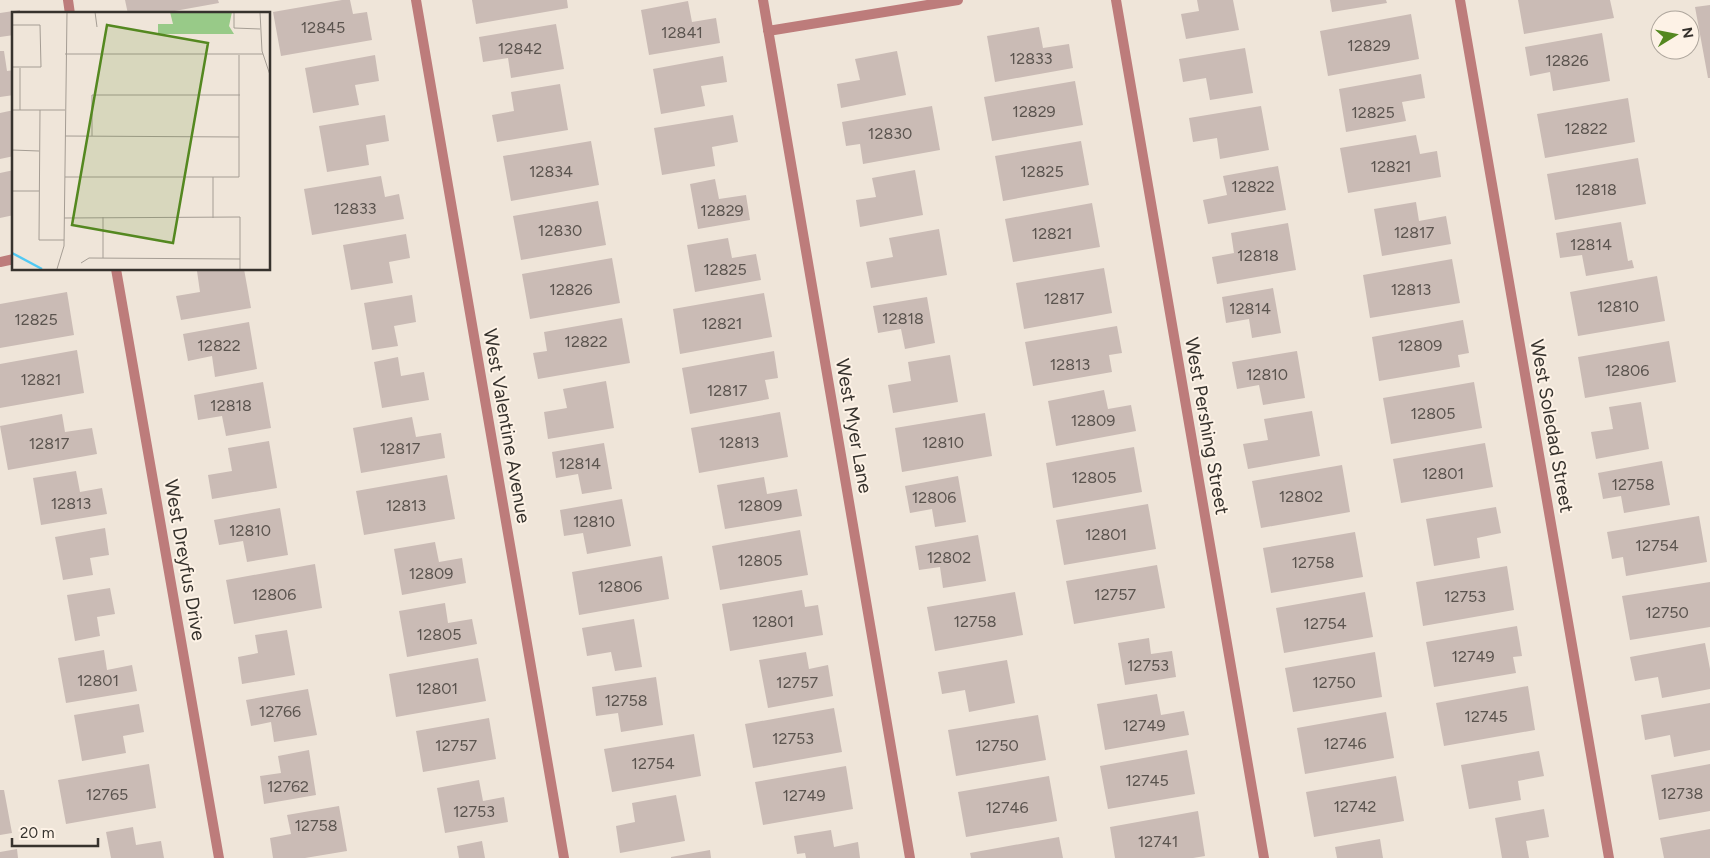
<svg xmlns="http://www.w3.org/2000/svg" width="1710" height="858" font-family="Figtree,sans-serif">
<rect width="100%" height="100%" fill="#efe5d9"/>
<!-- building -->
<path fill="#cabbb5" d="M125 0H218L219 3 158 14H128Z
M342 0H350L353 14 367 12 372 40 281 56 273 12Z
M472 0H567L568 8 476 24Z
M1197 0H1233L1239 30 1186 39 1181 14 1199 11Z
M1330 0H1386L1387 3 1332 12Z
M1518 0H1610L1614 18 1524 34Z
M688 1 692 22 716 18 720 43 649 55 641 10Z
M1710 5V78H1708L1695 7Z
M20 10V14H14V35L0 37V13Z
M1411 14 1419 59 1328 76 1320 31Z
M556 24 564 69 511 78 508 58 483 62 479 37Z
M1039 27 1043 48 1069 44 1073 68 995 82 987 36Z
M1602 33 1610 81 1553 91 1550 72 1530 76 1525 47Z
M1245 48 1253 93 1210 100 1206 78 1183 82 1179 59Z
M0 51H4L7 71 14 70V95L0 97Z
M897 51 906 95 841 108 837 84 860 80 855 59Z
M375 55 379 81 355 85 359 105 313 113 305 68Z
M723 56 727 82 701 86 705 106 661 114 653 69Z
M1421 74 1425 98 1402 102 1406 121 1346 132 1339 89Z
M1075 81 1083 125 992 141 984 97Z
M560 84 568 130 497 142 492 115 514 111 511 92Z
M1628 98 1635 142 1545 158 1537 114Z
M932 106 940 150 863 164 860 144 846 146 842 122Z
M1261 106 1269 150 1220 159 1217 138 1193 142 1189 118Z
M14 110V156L0 159V113Z
M385 115 389 141 366 145 369 165 327 172 319 126Z
M733 115 738 142 712 147 715 166 662 175 654 128Z
M1416 135 1420 154 1437 151 1441 177 1348 193 1340 148Z
M591 141 599 185 511 201 503 156Z
M1081 141 1089 185 1003 201 995 156Z
M1638 158 1646 204 1555 220 1547 174Z
M1278 166 1286 210 1208 224 1203 200 1227 195 1223 176Z
M14 170V215L0 218V173Z
M915 170 923 215 860 227 856 200 876 197 872 178Z
M381 176 385 197 399 194 404 219 312 235 304 189Z
M715 179 719 199 746 195 750 220 698 229 690 184Z
M598 201 606 245 521 260 513 216Z
M1416 202 1419 221 1446 216 1451 244 1382 256 1374 209Z
M1092 203 1100 247 1013 262 1005 219Z
M1621 222 1628 261 1632 260 1634 268 1586 276 1582 255 1560 258 1556 233Z
M1288 223 1296 270 1217 284 1212 257 1234 253 1231 233Z
M939 229 947 275 871 288 866 262 893 257 889 238Z
M406 234 410 258 389 262 393 283 351 290 343 245Z
M728 238 732 258 756 254 761 280 695 292 687 245Z
M612 258 620 303 530 319 522 274Z
M1452 259 1460 303 1370 318 1363 275Z
M1104 268 1112 313 1024 329 1016 283Z
M212 269H244L251 308 181 320 176 296 200 292 197 271Z
M1657 276 1665 321 1578 336 1570 292Z
M1273 288 1281 333 1252 338 1249 319 1226 323 1222 297Z
M67 292 74 335 0 348V304Z
M764 293 772 337 680 354 673 309Z
M412 295 416 322 394 326 398 346 372 350 364 303Z
M927 297 935 343 905 349 901 329 878 333 873 306Z
M622 318 630 363 538 379 533 353 547 351 544 332Z
M1463 320 1469 353 1458 355 1460 367 1379 381 1372 337Z
M249 322 257 369 215 377 212 356 188 361 183 334Z
M1117 326 1122 353 1109 355 1112 372 1033 386 1025 342Z
M1669 341 1676 382 1585 398 1578 357Z
M77 350 84 393 0 408V364Z
M774 351 778 378 765 380 769 399 690 414 682 368Z
M1297 351 1305 398 1263 405 1259 385 1237 389 1232 362Z
M950 355 958 402 893 413 888 385 911 381 908 362Z
M398 357 401 376 424 372 429 400 382 408 374 362Z
M606 381 614 428 548 439 544 412 567 408 563 389Z
M263 382 271 428 226 436 222 416 198 420 194 395Z
M1474 382 1482 428 1391 444 1383 398Z
M1104 390 1108 409 1131 405 1136 431 1056 446 1048 401Z
M1641 402 1649 449 1596 459 1591 432 1613 429 1609 407Z
M1312 411 1320 456 1248 469 1243 444 1268 440 1264 419Z
M780 412 788 457 699 473 691 428Z
M985 413 992 456 902 472 895 428Z
M62 414 65 432 92 428 97 454 8 470 0 426Z
M412 417 416 437 441 433 445 458 361 473 353 428Z
M269 441 277 488 212 499 208 475 232 471 228 448Z
M604 443 612 489 582 494 578 474 556 478 552 452Z
M1485 443 1493 487 1401 503 1393 459Z
M1134 447 1142 492 1053 508 1046 463Z
M1662 461 1670 505 1624 513 1621 496 1603 499 1598 473Z
M1342 465 1350 512 1261 528 1252 481Z
M76 471 80 492 102 488 107 514 41 525 33 478Z
M447 475 455 519 364 535 356 491Z
M958 476 966 522 935 527 932 509 910 513 905 486Z
M764 477 767 494 797 489 802 516 725 529 717 485Z
M622 499 631 546 587 554 583 533 564 536 560 510Z
M1148 504 1156 549 1064 565 1056 520Z
M1496 507 1501 533 1477 538 1480 558 1434 566 1426 519Z
M280 508 288 555 247 562 243 541 219 545 214 520Z
M1699 516 1707 562 1626 576 1623 557 1612 559 1607 532Z
M105 528 109 555 90 558 93 575 63 580 55 537Z
M800 530 808 575 720 590 712 546Z
M1355 532 1363 577 1271 593 1263 548Z
M978 535 986 581 943 588 940 567 919 570 915 546Z
M435 542 439 562 462 558 466 583 402 595 394 549Z
M662 556 669 599 579 615 572 572Z
M315 564 322 608 234 624 226 580Z
M1157 565 1165 608 1074 624 1066 581Z
M1507 566 1514 610 1423 626 1416 582Z
M1710 582V627L1630 640 1622 596Z
M110 588 115 614 97 617 100 636 75 641 67 595Z
M802 590 805 607 818 605 823 635 730 651 722 604Z
M1015 592 1023 635 935 651 927 607Z
M1365 592 1373 637 1284 653 1276 608Z
M445 603 448 623 472 619 477 644 407 657 399 611Z
M634 619 642 667 615 671 611 652 587 656 582 628Z
M1517 626 1522 656 1513 657 1516 673 1434 687 1426 642Z
M287 630 295 675 242 684 238 657 258 653 255 635Z
M1149 638 1151 654 1172 651 1176 677 1125 685 1118 643Z
M1705 643 1710 669V689L1662 698 1658 677 1635 681 1630 657Z
M104 650 107 670 132 665 137 691 66 703 58 658Z
M806 652 809 669 828 665 833 696 768 708 759 660Z
M1375 652 1382 697 1293 712 1285 668Z
M478 658 486 701 396 717 389 674Z
M1007 660 1015 703 969 712 965 690 942 694 938 672Z
M656 677 663 725 621 732 618 713 596 716 592 687Z
M1528 686 1535 730 1444 746 1436 703Z
M308 689 317 735 274 742 271 722 251 726 246 700Z
M1157 694 1161 715 1184 711 1189 735 1105 750 1097 704Z
M1710 703V750L1674 757 1670 735 1645 740 1641 715Z
M139 704 144 732 123 736 126 753 82 761 74 715Z
M834 708 842 752 753 768 745 724Z
M1386 712 1394 758 1305 774 1297 728Z
M1038 715 1046 760 956 776 948 730Z
M489 718 496 759 423 772 416 731Z
M694 734 701 776 612 792 604 749Z
M309 750 316 795 264 804 260 776 281 773 278 756Z
M1187 750 1195 794 1108 809 1100 766Z
M1539 751 1544 776 1518 781 1521 800 1469 809 1461 765Z
M149 764 156 808 66 824 58 780Z
M1710 764V811L1659 820 1651 775Z
M846 766 853 809 763 825 755 782Z
M1049 776 1057 821 966 837 958 792Z
M1396 776 1404 821 1314 837 1306 792Z
M479 780 483 801 504 797 508 822 445 833 437 788Z
M0 790H4L12 833 0 835Z
M676 795 685 841 620 853 616 826 635 822 632 803Z
M339 806 347 851 305 858H273L270 838 291 834 287 815Z
M1544 809 1549 837 1526 841 1529 858H1502L1495 818Z
M1198 811 1205 856 1193 858H1115L1110 827Z
M133 827 136 845 161 841 164 858H111L106 832Z
M1710 829V858H1664L1660 838Z
M831 830 834 847 858 842 860 858H806L805 853 797 854 794 836Z
M1059 837 1063 858H971L970 853Z
M1380 839 1383 858H1337L1335 847Z
M482 841 485 858H459L457 846Z
M17 849 18 858H0V852Z
M710 850 711 858H671V857Z"/>
<g fill="none" stroke-linecap="round" stroke-linejoin="round">
<!-- minor -->
<path stroke="#bd7c7b" stroke-width="10" d="M68 0 70 14
M416 0 564 858
M763 0 910 858
M1116 0 1264 858
M1460 0 1609 858
M768 31 958 0
M0 262 14 259
M116 269 219 858"/>
</g>
<g text-anchor="middle" dominant-baseline="central" stroke-width="4" stroke-linejoin="round" paint-order="stroke">
<!-- number labels -->
<g font-size="16" fill="#5b544f">
<text x="323" y="27">12845</text>
<text x="682" y="32">12841</text>
<text x="1369" y="45">12829</text>
<text x="520" y="48">12842</text>
<text x="1031" y="58">12833</text>
<text x="1567" y="60">12826</text>
<text x="1034" y="111">12829</text>
<text x="1373" y="112">12825</text>
<text x="1586" y="128">12822</text>
<text x="890" y="133">12830</text>
<text x="1391" y="166">12821</text>
<text x="551" y="171">12834</text>
<text x="1042" y="171">12825</text>
<text x="1253" y="186">12822</text>
<text x="1596" y="189">12818</text>
<text x="355" y="208">12833</text>
<text x="722" y="210">12829</text>
<text x="560" y="230">12830</text>
<text x="1414" y="232">12817</text>
<text x="1052" y="233">12821</text>
<text x="1591" y="244">12814</text>
<text x="1258" y="255">12818</text>
<text x="725" y="269">12825</text>
<text x="571" y="289">12826</text>
<text x="1411" y="289">12813</text>
<text x="1064" y="298">12817</text>
<text x="1618" y="306">12810</text>
<text x="1250" y="308">12814</text>
<text x="903" y="318">12818</text>
<text x="36" y="319">12825</text>
<text x="722" y="323">12821</text>
<text x="586" y="341">12822</text>
<text x="219" y="345">12822</text>
<text x="1420" y="345">12809</text>
<text x="1070" y="364">12813</text>
<text x="1627" y="370">12806</text>
<text x="1267" y="374">12810</text>
<text x="41" y="379">12821</text>
<text x="727" y="390">12817</text>
<text x="231" y="405">12818</text>
<text x="1433" y="413">12805</text>
<text x="1093" y="420">12809</text>
<text x="739" y="442">12813</text>
<text x="943" y="442">12810</text>
<text x="49" y="443">12817</text>
<text x="400" y="448">12817</text>
<text x="580" y="463">12814</text>
<text x="1443" y="473">12801</text>
<text x="1094" y="477">12805</text>
<text x="1633" y="484">12758</text>
<text x="1301" y="496">12802</text>
<text x="934" y="497">12806</text>
<text x="71" y="503">12813</text>
<text x="406" y="505">12813</text>
<text x="760" y="505">12809</text>
<text x="594" y="521">12810</text>
<text x="250" y="530">12810</text>
<text x="1106" y="534">12801</text>
<text x="1657" y="545">12754</text>
<text x="949" y="557">12802</text>
<text x="760" y="560">12805</text>
<text x="1313" y="562">12758</text>
<text x="431" y="573">12809</text>
<text x="620" y="586">12806</text>
<text x="274" y="594">12806</text>
<text x="1115" y="594">12757</text>
<text x="1465" y="596">12753</text>
<text x="1667" y="612">12750</text>
<text x="773" y="621">12801</text>
<text x="975" y="621">12758</text>
<text x="1325" y="623">12754</text>
<text x="439" y="634">12805</text>
<text x="1473" y="656">12749</text>
<text x="1148" y="665">12753</text>
<text x="98" y="680">12801</text>
<text x="797" y="682">12757</text>
<text x="1334" y="682">12750</text>
<text x="437" y="688">12801</text>
<text x="626" y="700">12758</text>
<text x="280" y="711">12766</text>
<text x="1486" y="716">12745</text>
<text x="1144" y="725">12749</text>
<text x="793" y="738">12753</text>
<text x="1345" y="743">12746</text>
<text x="456" y="745">12757</text>
<text x="997" y="745">12750</text>
<text x="653" y="763">12754</text>
<text x="1147" y="780">12745</text>
<text x="288" y="786">12762</text>
<text x="1682" y="793">12738</text>
<text x="107" y="794">12765</text>
<text x="804" y="795">12749</text>
<text x="1355" y="806">12742</text>
<text x="1007" y="807">12746</text>
<text x="474" y="811">12753</text>
<text x="316" y="825">12758</text>
<text x="1158" y="841">12741</text>
</g>
<!-- street labels -->
<g font-size="19" fill="#36322d" stroke="#fdf2e6">
<text transform="translate(507 426) rotate(80)">West Valentine Avenue</text>
<text transform="translate(854 426) rotate(80)">West Myer Lane</text>
<text transform="translate(1207 426) rotate(80)">West Pershing Street</text>
<text transform="translate(1552 426) rotate(80)">West Soledad Street</text>
<text transform="translate(185 560) rotate(80)">West Dreyfus Drive</text>
</g>
</g>
<!-- overview -->
<g transform="translate(12 12)">
<rect width="258" height="258" fill="#efe5d9"/>
<path d="M158 0H220L217 14 222 22H146V12H161Z" fill="#98ca88"/>
<path fill="none" stroke="#50c9f4" stroke-width="2.5" d="M0 241 30 257"/>
<path fill="none" stroke="#a59d94" stroke-width="1" d="M83 0 85 15M222 0V16L248 17M248 0 250 39 258 63M0 13H28L29 55H0M53 42H251M8 56V98M0 98H53M28 98 27 228H52M53 124 227 125M80 124V83H228M0 138 27 139M53 165H227V43M201 165V206M0 179H27M52 206 228 205V257M91 246V205M69 251 77 246 228 247M45 257 52 234 55 0"/>
<path fill="#548820" fill-opacity="0.15" stroke="#548820" stroke-width="2.5" d="M95 13 196 31 161 231 60 213Z"/>
<rect width="258" height="258" fill="none" stroke="#36322d" stroke-width="2.5"/>
</g>
<!-- north arrow -->
<g transform="translate(1675 35) rotate(80)"><circle r="24" fill="#fdf2e6" stroke="#ada59c"/>
<path d="M0-4L9 19L0 12L-9 19Z" fill="#548820"/>
<text y="-8" font-size="14" font-weight="bold" text-anchor="middle" fill="#36322d">N</text>
</g>
<!-- scale -->
<path d="M12 838v8h86v-8" fill="none" stroke="#36322d" stroke-width="2.5"/>
<text x="20" y="838" font-size="15" fill="#36322d" stroke="#fdf2e6" stroke-width="4" paint-order="stroke">20 m</text>
</svg>
